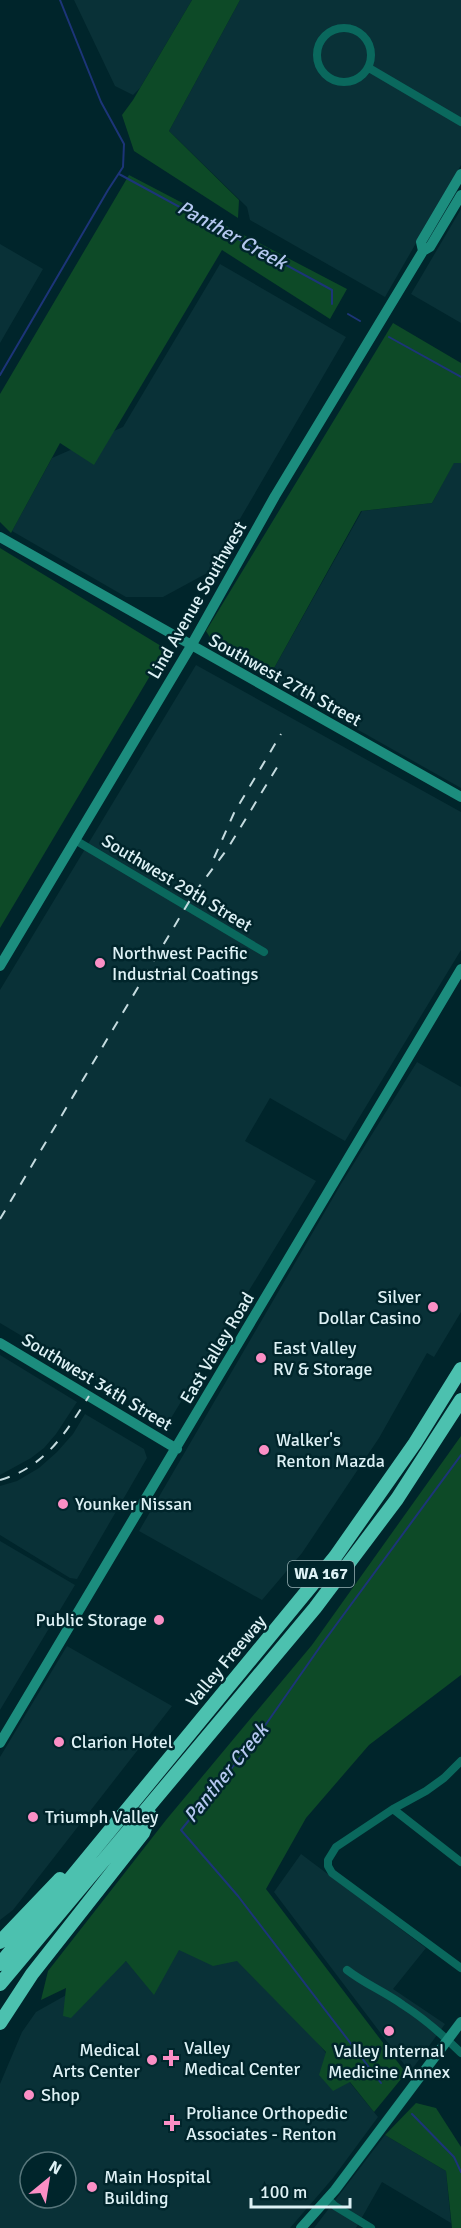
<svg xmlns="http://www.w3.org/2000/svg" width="461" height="2228" font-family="Signika,sans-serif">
<rect width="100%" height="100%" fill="#00252b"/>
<!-- built -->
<path fill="#093137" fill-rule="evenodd" d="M74 0H192L140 88 133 95 115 86Z
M240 0H461V165L385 297 250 220 247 207 169 131Z
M461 209V323L411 294Z
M0 244 43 269 0 343Z
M220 264 346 337 209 572 163 597H126L12 531 52 458 123 427Z
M454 462 461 463V788L268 679 362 511 432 503Z
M196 665 461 812V950L345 1141 270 1098 245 1141 316 1181 168 1423 0 1323V990Z
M417 1062 461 1087V1312L434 1357 427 1353 379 1438 302 1553 262 1600 139 1531 341 1184Z
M0 1355 77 1402 56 1434 44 1448 31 1458 0 1475Z
M85 1414 144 1449 147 1458 77 1579 70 1578 0 1535V1486L17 1481 39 1468 57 1452 73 1434Z
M0 1541 75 1585 0 1710Z
M67 1646 172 1706 13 1910 0 1920V1757Z
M301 1854 426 1948 393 1989 445 2024 410 2072 274 1892Z
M212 1913 378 2117 333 2178 290 2228H0V2084L22 2032 36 2012ZM30 2162H66V2198H30Z
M385 2135 446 2171 451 2223 382 2182 356 2228H314Z"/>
<!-- green -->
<path fill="#0d4a27" d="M192 0H240L169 131 239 200 238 218 134 151 122 115 133 100Z
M129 175 347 289 330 319 222 250 94 465 60 443 11 533 0 522V394Z
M393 323 461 363V463H454L432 503 361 511 268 679 217 649 206 631Z
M0 548 166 649 0 928Z
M461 1436V1675L369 1745 306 1818 266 1889 406 2073 374 2112 350 2082 333 2091 319 2075 326 2052 237 1961 213 1966 179 1950 154 1995 126 1961 71 2018 63 2016 66 1988 41 2000 48 1971 166 1820 312 1645Z
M416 2103 436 2108 461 2147V2228H452L446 2171 385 2135Z"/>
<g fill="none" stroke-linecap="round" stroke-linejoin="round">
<!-- stream -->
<path stroke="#1c3579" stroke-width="2" d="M119 174 332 290V304
M348 314 360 321
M389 337 461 377
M0 375 108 190 123 167 124 144 101 102 60 0
M381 2083 238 1896 181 1830 257 1737 322 1644 461 1455
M412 2114 454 2157 461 2172"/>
<!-- street -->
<path stroke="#0a685d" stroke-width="8" d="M317 55a27 27 0 1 1 54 0a27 27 0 1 1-54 0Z
M369 68 461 122
M75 840 264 952
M461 1761 444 1778 426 1791 393 1809 336 1847 328 1860V1866L332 1873 461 1968
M393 1809 461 1862
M347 1970C365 1984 385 1992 403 2005 425 2019 443 2035 461 2053
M328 2199 335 2206 371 2228"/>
<!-- secondary -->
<path stroke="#1c8d7e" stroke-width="10" d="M423 251 421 242 461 174
M0 537 461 797
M0 966 191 646 275 496 423 251 430 247 461 195
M0 1343 177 1449
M0 1743 461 969
M301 2228 335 2190 461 2022"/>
<!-- highway -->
<path stroke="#4cc1af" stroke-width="14" d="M0 1942 60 1879
M0 1964 335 1557 415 1443 461 1369
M0 1984 315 1608 397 1499 461 1400
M0 2023 32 1974 143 1833 150 1815"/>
<!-- rail -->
<path stroke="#c5dbdf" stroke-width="2" stroke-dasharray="10 10" stroke-linecap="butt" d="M214 858 234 813 281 734
M0 1219 193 895 228 848 282 759
M0 1480C45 1467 65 1434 89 1396"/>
</g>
<!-- markers -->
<g fill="#fb8fc5" stroke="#00252b" stroke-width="2">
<circle cx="100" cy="963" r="6"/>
<circle cx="433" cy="1307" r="6"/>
<circle cx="261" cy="1358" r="6"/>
<circle cx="264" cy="1450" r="6"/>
<circle cx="63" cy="1504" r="6"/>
<circle cx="159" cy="1620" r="6"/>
<circle cx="59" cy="1742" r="6"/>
<circle cx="33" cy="1817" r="6"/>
<circle cx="389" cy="2031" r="6"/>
<path d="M168 2049h6v6h6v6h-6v6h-6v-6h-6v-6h6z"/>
<circle cx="152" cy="2060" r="6"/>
<circle cx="29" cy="2095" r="6"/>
<path d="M169 2114h6v6h6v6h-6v6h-6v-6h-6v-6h6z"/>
<circle cx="92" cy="2187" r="6"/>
</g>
<g text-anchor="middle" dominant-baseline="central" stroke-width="5" stroke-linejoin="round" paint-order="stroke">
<!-- shield labels -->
<rect fill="#00252b" stroke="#9bb4b8" stroke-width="1.5" x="288" y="1561" width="66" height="26" rx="4.5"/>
<g font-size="16" font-weight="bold" fill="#ddf1f5">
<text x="321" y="1574">WA 167</text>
</g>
<!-- street labels -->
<g font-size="18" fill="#ddf1f5" stroke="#00252b">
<text transform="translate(197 600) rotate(-60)">Lind Avenue Southwest</text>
<text transform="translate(285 680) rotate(29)">Southwest 27th Street</text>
<text transform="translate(177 883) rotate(31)">Southwest 29th Street</text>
<text transform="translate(217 1348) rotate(-59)">East Valley Road</text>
<text transform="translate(97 1382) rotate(31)">Southwest 34th Street</text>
<text transform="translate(226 1661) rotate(-50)">Valley Freeway</text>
</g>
<!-- poi labels -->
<g font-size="18" fill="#ddf1f5" stroke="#00252b" text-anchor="start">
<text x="112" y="953">Northwest Pacific<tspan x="112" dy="21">Industrial Coatings</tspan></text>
<text x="421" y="1297" text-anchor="end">Silver<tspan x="421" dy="21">Dollar Casino</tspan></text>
<text x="273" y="1348">East Valley<tspan x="273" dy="21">RV &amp; Storage</tspan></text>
<text x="276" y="1440">Walker's<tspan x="276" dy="21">Renton Mazda</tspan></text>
<text x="75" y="1504">Younker Nissan</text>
<text x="147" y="1620" text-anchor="end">Public Storage</text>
<text x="71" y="1742">Clarion Hotel</text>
<text x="45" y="1817">Triumph Valley</text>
<text x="184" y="2048">Valley<tspan x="184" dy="21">Medical Center</tspan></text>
<text x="140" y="2050" text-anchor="end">Medical<tspan x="140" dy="21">Arts Center</tspan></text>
<text x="389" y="2051" text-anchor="middle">Valley Internal<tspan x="389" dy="21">Medicine Annex</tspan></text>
<text x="41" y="2095">Shop</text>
<text x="186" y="2113">Proliance Orthopedic<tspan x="186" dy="21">Associates - Renton</tspan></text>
<text x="104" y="2177">Main Hospital<tspan x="104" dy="21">Building</tspan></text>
</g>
<!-- water labels -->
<g font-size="20" font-style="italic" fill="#b5c8f0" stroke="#00252b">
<text transform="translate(232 235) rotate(29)">Panther Creek</text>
<text transform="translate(226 1773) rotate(-51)">Panther Creek</text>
</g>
</g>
<!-- north arrow -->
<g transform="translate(48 2180) rotate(30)"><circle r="28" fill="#00252b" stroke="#58777c" stroke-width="1.5"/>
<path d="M0-4.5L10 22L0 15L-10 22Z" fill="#fb8fc5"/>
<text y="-9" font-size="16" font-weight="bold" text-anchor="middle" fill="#ddf1f5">N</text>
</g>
<!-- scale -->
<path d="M251 2198v9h99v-9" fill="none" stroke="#ddf1f5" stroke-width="3"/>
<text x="260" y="2198" font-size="18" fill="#ddf1f5" stroke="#00252b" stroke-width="4.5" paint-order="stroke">100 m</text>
</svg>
